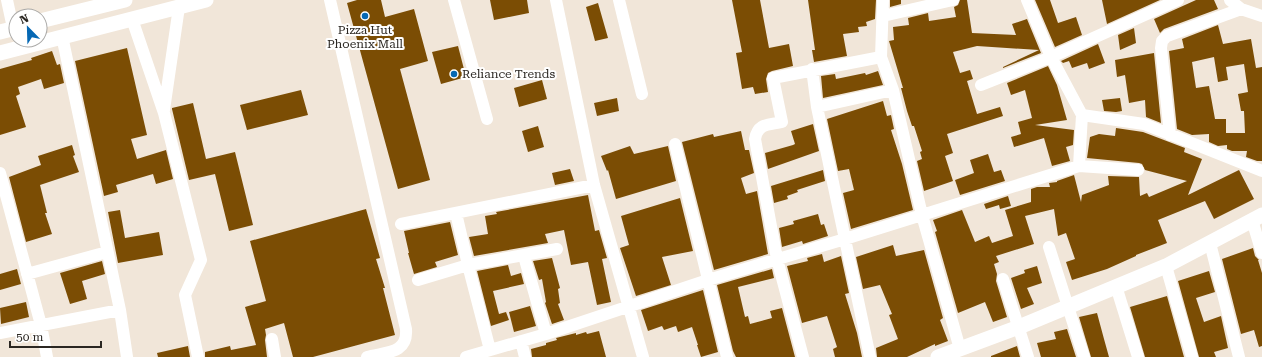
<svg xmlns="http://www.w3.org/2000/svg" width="1262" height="357" font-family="'Roboto Serif',serif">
<rect width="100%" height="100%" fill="#f1e6d9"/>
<!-- building -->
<path fill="#7b4d04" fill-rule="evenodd" d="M357 0H381L385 17 414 9 428 61 400 69 430 180 398 189 347 3Z
M490 0H527L529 13 494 20Z
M732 0H760L769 48 789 44 793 66 772 71 768 73 766 79 768 92 755 94 753 87 742 89 736 53 742 52Z
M808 0H876L875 19 866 22 867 26 858 27 859 32 843 34 847 56 814 62 812 50H815Z
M890 0H901V4L890 7Z
M960 0H967L972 33 1016 35 1012 24 1027 19 1041 53 1003 68V67L1039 50 977 46 953 52 960 73 970 70 973 79 967 81 977 114 1000 107 1003 116 947 134 953 153 945 156 953 181 924 191 917 161 922 159 920 152 922 151 914 126H912L907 111 901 88H903L889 41 894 40 893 27 909 25 908 18 928 13 929 21 956 17 954 7 958 5Z
M1035 0H1050L1058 23 1076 17 1082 35 1055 47Z
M1102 0H1160L1107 24Z
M1196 0H1214L1218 9 1164 29 1160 33 1154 19Z
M598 3 608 38 595 41 586 7Z
M1218 25 1223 44 1251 39 1256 68 1262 67V161H1257L1246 157 1247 151H1232L1227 149V145L1218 146 1209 142V134L1192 135 1177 129 1169 51 1184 48 1182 39ZM1214 57 1218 82 1228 80 1226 67 1244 64 1248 92 1238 94 1241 111H1244L1245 133H1226V119H1215L1209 86 1196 88 1192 62Z
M1134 28 1136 43 1120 50 1118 35Z
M1098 44 1105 63 1089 69 1087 63 1072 68 1069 61 1063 63 1061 61Z
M458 46 466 77 441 84 432 52Z
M127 48 147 135 131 139 137 159 166 150 173 179 156 184 153 174 116 185 118 192 104 196 75 61Z
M52 51 57 65 60 64 64 83 44 89 41 79 18 87 20 94 16 96 26 127 0 135V69L32 60 31 58Z
M1154 53 1161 123 1146 117 1145 100 1129 103 1125 75 1117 77 1115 60Z
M1048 66 1057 85 1067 120 1035 125 1074 130 1073 145 1066 147 1070 161 1052 166 1044 138 1014 147 1011 137 1021 134 1018 122 1032 118 1025 90 1011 95 1007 83Z
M878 71 883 85 823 98 821 76 835 74 836 79 865 73 866 75Z
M542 80 547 99 519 107 514 88Z
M301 90 308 115 247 130 240 105Z
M617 98 619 111 597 116 594 103Z
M1120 98 1122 111 1116 112 1104 111 1102 100Z
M883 101 887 116 891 115 894 129 891 130 902 164 913 210 851 229 843 193 854 190 849 169 838 171 827 119Z
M193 103 206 159 235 152 253 225 229 231 215 174 189 180 172 109V108Z
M813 124 819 151 768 169 765 153 793 145 795 144 791 131Z
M538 126 544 147 528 152 522 131Z
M1116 128 1143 132 1185 148 1184 152 1202 159 1188 195 1239 170 1254 199 1214 219 1205 201 1158 220 1167 243 1136 255V256L1107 269 1072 280 1066 262 1075 259 1066 233 1058 236 1054 209 1025 216 1034 244 996 256 999 262 994 264 997 274 996 281 1007 317 993 322 985 302 958 313 935 232 937 231 933 220 962 210 975 242 989 236 992 243 1013 236 1005 210 1031 202V189L1037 187H1050L1049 183 1057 182V181L1074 175 1081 202 1082 195 1109 185 1108 176 1139 177 1140 196 1147 193 1149 197 1187 181 1145 170 1142 164 1139 163 1087 158 1090 137 1099 134 1115 136Z
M741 131 745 150H749L754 173 741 178 746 194 757 191 768 254 714 270 682 142 713 134 714 137Z
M72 145 75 155 73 156 79 172 40 185 47 213H45L52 234 26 242 9 177 41 165 38 156Z
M630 146 634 154 668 146 676 181 616 199 608 170 607 171 601 156Z
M988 154 994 172 1001 170 1005 181 960 195 955 180 974 173 970 160Z
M570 169 574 181 555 185 552 173Z
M823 170 825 181 797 190 798 192 787 196 788 199 774 203 771 186Z
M588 195 595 231 599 230 607 258 602 259 611 302 597 305 588 262 571 265 564 230 545 234 548 243 474 256 469 237 488 234 485 216 497 214 496 212Z
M1008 196 1011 206 1000 209 999 205 986 209 984 204Z
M680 198 693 251 662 257 671 285 636 296 620 248 629 245 621 216Z
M366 209 380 258 376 259 385 288H383L395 335 313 357H293L284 323 265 329 266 335 265 340 267 357H205V352L230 346 231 350 256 345 245 307 266 301 250 241Z
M120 210 125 238 159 232 163 255 118 263 108 212Z
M818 214 821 225 824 224 828 236 803 244 802 241 782 247 779 228 794 224 793 221Z
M450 222 458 255 435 262 437 267 414 274 408 253H409L404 231Z
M893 245 896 256 924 250 943 318 940 320 948 341 935 346V344L907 357H877L876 348 898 339 889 315 892 314 880 285 863 289 856 257Z
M1253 248 1255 256 1259 260H1258L1262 273V346L1259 347 1254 330 1241 334 1222 259Z
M822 254 824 262 841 256 849 293 845 294 857 333 862 357H835L833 349 837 347 827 316 802 323 787 266 808 261 807 258Z
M552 258 560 288 558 289 560 303 558 304 564 320 552 324 545 303 546 302 542 279 539 280 533 261Z
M102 261 105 274 82 281 87 299 70 304 60 273Z
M508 265 511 276 521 273 524 284 493 291 499 314 506 312 509 320 491 326 477 271Z
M1037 266 1042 283 1027 288 1034 304 1021 309 1011 278 1025 273 1024 270Z
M17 269 21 284 0 290V274Z
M772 269 774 278 738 287 745 317 748 316 750 324 772 318 770 311 782 308 795 357H736L733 351 717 285Z
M1209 271 1215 292 1196 298 1204 322 1221 316 1228 348 1214 352 1216 357H1199L1178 281Z
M703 290 718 352 701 357 697 345H698L692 327 678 332 676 326 664 330 662 326 648 331 641 310Z
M1167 296 1184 357H1145L1130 307Z
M26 302 29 317 1 324 0 308Z
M530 306 536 326 514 332 509 312Z
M1097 313 1104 339 1109 357H1091L1079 317Z
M1067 329 1076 357H1041L1037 343 1056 339 1054 332Z
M599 331 606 357H532L531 349 546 345V343L557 340 556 338 576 333V335L586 332 587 334Z
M188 346 190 357H158L157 353Z
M1017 346 1020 357H991V356Z"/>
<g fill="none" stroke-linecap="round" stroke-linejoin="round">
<!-- minor -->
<path stroke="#fff" stroke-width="12" d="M7 0 13 28
M330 0 406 329C408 354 386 352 367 357
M454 0 487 119
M556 0 594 185 643 357
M619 0 642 94
M883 0 881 57 893 90 922 215 960 349
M1027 0 1051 57 1082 115 1144 124 1262 171
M1230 0 1241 9 1262 16
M883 16 953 0
M132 19 164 113 201 260 185 295 198 357
M62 36 120 310 127 357
M812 69 817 107 870 357
M981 85 1051 57 1178 0
M817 107 893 90
M164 110 179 7
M1170 135 1161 48 1162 41 1167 36 1241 9
M675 144 727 357
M1079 166 1082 115
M0 173 41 325 47 357
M456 213 468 265 490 350
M1252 220 1262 253
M401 224 594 185
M1210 243 1239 357
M1049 247 1084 357
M524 256 546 334
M1166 266 1192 357
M27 274 107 252
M1003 279 1028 357
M418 280 468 265 557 249
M1116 286 1138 357
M0 333 120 310
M272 339 275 357
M521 341 525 357
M466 357 546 334 708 280 845 239 1079 166 1138 170
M803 357 777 259 755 139C758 123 768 125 782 122L773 78 881 57"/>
<!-- major -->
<path stroke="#fff" stroke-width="15" d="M40 21 125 0
M0 32 16 28
M0 53 206 0
M938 357 1019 327 1166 266 1262 215"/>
</g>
<!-- markers -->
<g fill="#0568b4" stroke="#fff" stroke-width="1.5">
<circle cx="365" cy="16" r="4"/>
<circle cx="454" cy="74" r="4"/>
</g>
<g text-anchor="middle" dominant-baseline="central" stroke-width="4" stroke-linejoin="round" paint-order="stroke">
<!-- poi labels -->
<g font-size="12" fill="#2b2722" stroke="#fff">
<text x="365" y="30">Pizza Hut<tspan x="365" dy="14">Phoenix Mall</tspan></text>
<text x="462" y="74" text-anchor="start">Reliance Trends</text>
</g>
</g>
<!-- north arrow -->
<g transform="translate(28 28) rotate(337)"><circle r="19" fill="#ffffff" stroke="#aaa9a7"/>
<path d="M0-3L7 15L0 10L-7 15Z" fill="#0568b4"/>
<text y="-6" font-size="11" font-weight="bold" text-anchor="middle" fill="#2b2722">N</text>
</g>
<!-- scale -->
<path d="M10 341v6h91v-6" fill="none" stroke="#2b2722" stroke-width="2"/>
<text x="16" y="341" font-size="12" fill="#2b2722" stroke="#ffffff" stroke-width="3" paint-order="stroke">50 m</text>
</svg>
